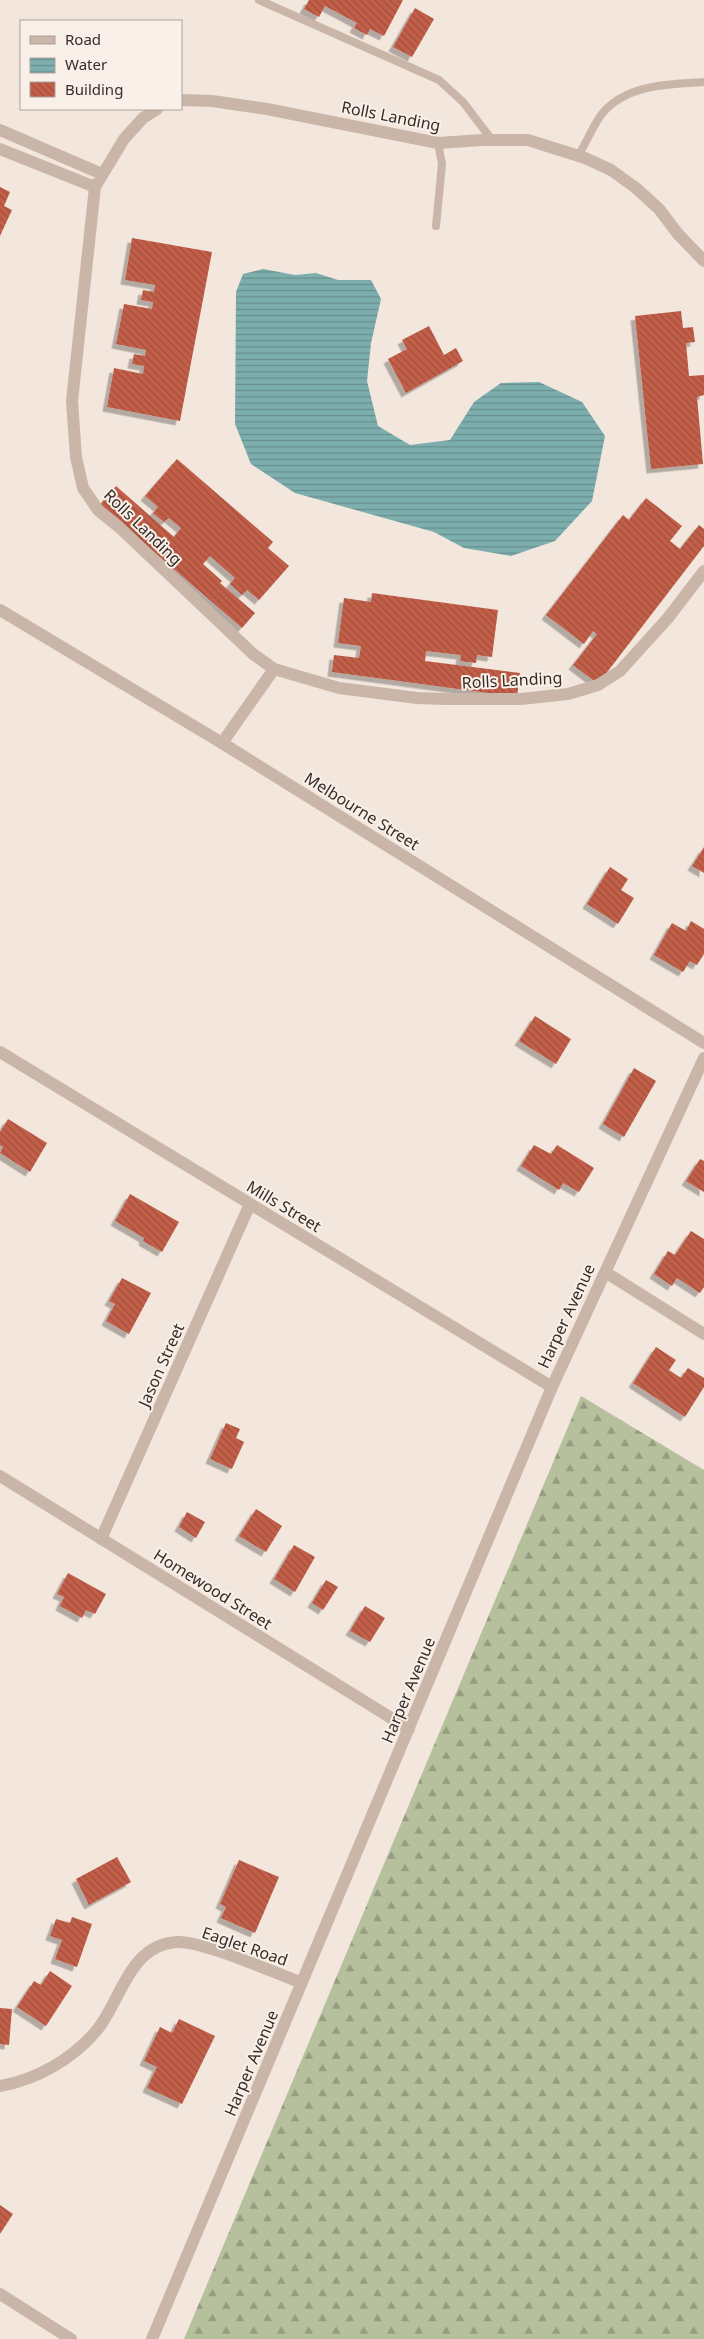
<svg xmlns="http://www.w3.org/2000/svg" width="704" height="2339" font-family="'Noto Sans',sans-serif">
<defs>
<pattern id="forest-firs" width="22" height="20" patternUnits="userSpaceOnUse" patternTransform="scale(1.25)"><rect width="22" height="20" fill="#b7c09d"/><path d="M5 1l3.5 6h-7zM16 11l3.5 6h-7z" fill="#969c80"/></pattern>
<pattern id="water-rules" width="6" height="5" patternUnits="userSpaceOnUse" patternTransform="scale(1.25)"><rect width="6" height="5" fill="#7caead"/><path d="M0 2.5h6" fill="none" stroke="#668e8d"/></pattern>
<pattern id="building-back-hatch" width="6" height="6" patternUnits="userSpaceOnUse" patternTransform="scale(1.25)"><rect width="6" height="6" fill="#c35f49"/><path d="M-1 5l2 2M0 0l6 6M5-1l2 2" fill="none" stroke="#9f4f3d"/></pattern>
<filter id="shadow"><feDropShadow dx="-4.5" dy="4.5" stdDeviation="0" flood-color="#0004"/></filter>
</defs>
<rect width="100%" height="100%" fill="#f2e6dd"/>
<!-- forest -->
<path fill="url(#forest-firs)" d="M581 1396 704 1470V2339H184Z"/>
<!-- water -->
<path fill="url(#water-rules)" d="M263 269 295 275 316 273 338 280H371L381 299 371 343 367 381 378 426 410 445 450 440 474 402 501 383 539 382 582 402 605 436 592 501 555 541 511 556 464 548 434 532 295 493 251 464 235 424 236 292 243 274Z"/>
<!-- building -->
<path fill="url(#building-back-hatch)" filter="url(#shadow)" d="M309 0H403L384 36 370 29 367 35 354 28 357 23 325 6 319 17 304 9Z
M415 8 434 19 412 57 393 47Z
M0 187 10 192 4 206 12 210 0 236Z
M132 238 212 252 180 421 107 407 114 368 143 374 144 366 132 364 134 354 145 356 146 350 116 344 124 304 152 309 153 302 141 300 143 290 154 292 155 285 125 280Z
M681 311 683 328 693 327 695 342 686 343 689 376 704 375V395L697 397 703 464 651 469 635 316Z
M429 326 444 355 456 348 463 361 406 393 388 359 407 349 402 340Z
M177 459 273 542 268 548 289 566 259 600 247 590 242 595 230 584 235 578 210 556 203 564 222 581 220 583 255 613 242 628 100 505 116 486 174 537 181 528 169 518 164 522 153 513 158 507 145 496Z
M646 498 682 526 670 541 680 549 699 525 704 529V546L598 684 573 665 597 634 593 631 584 644 546 615 623 515 629 520Z
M372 593 498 610 492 657 477 655 476 663 460 661 461 655 426 651 425 661 520 673 517 697 332 672 334 655 359 658 361 646 338 643 344 598 371 602Z
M704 847V873L692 866Z
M610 867 628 879 621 890 634 898 618 924 587 904Z
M691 921 704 929V954L697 965 690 961 683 972 654 955 672 923 686 931Z
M535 1016 571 1039 556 1064 519 1041Z
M634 1068 656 1081 624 1137 603 1124Z
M8 1119 47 1143 30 1172 0 1153 3 1147 0 1145V1132Z
M534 1145 551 1154 557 1145 594 1168 579 1192 563 1183 559 1190 521 1166Z
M700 1159 704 1161V1192L686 1181Z
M130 1194 179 1222 162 1252 143 1241 144 1238 115 1221Z
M691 1231 704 1239V1287L700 1293 677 1278 672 1286 654 1274 668 1251 675 1255Z
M122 1278 151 1293 129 1334 106 1321 115 1304 109 1301Z
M656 1347 676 1360 669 1370 681 1378 688 1368 704 1378V1387L685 1417 633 1383Z
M226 1423 240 1429 236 1438 244 1442 232 1469 210 1459Z
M256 1509 282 1526 266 1552 239 1536Z
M187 1512 205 1522 196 1538 179 1527Z
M294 1545 315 1557 295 1592 274 1579Z
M68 1573 106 1594 95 1614 86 1610 82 1618 60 1606 64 1597 57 1594Z
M326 1580 338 1587 323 1610 312 1603Z
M365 1606 385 1618 370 1642 350 1631Z
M117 1857 131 1882 89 1905 76 1879Z
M239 1860 279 1877 255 1933 221 1918 226 1907 220 1904Z
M72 1917 92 1924 77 1967 55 1959 62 1940 50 1936 56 1919 70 1923Z
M50 1971 72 1986 46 2026 17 2007 34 1981 41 1985Z
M0 2008 12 2009 9 2045 0 2044Z
M179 2019 215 2036 182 2104 147 2088 157 2067 144 2061 160 2027 172 2033Z
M0 2205 13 2214 0 2234Z"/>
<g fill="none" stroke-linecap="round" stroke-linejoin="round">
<!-- service -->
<path stroke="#cab6a9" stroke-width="8" d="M259 0 439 80 463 102 492 140
M578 156C586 143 592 128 601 115 625 84 669 84 704 82
M436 226 442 164 438 143"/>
<!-- minor -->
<path stroke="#cab6a9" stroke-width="12" d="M181 100 212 101 267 109 438 143 482 140H528L585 158 611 170 636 188 659 209 678 234 704 261
M157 109 143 118 124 139 95 187 72 401 76 457 83 488 98 510 119 527 253 654 274 669 339 688 417 698 445 699H521L568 694 598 685 620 671 668 618 704 571
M0 130 102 174
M0 149 95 187
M222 743 274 669
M0 1052 552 1387
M605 1272 704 1334
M0 1476 409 1729
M101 1539 250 1204
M0 2086C36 2080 73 2059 97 2030 122 1999 129 1945 177 1942 201 1940 275 1973 302 1983
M0 2294 71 2339
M152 2339 552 1387 704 1058"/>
<!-- tertiary -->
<path stroke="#cab6a9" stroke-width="12" d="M0 610 222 743 704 1043"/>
</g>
<g text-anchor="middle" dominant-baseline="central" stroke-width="4" stroke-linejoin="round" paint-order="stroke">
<!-- street labels -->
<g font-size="16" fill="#372c28" stroke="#f9f1e9">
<text transform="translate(391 116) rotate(11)">Rolls Landing</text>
<text transform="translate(143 527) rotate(44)">Rolls Landing</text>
<text transform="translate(512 680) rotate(-3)">Rolls Landing</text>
<text transform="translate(362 811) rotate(32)">Melbourne Street</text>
<text transform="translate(284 1206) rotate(31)">Mills Street</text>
<text transform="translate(566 1316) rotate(-65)">Harper Avenue</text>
<text transform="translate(161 1365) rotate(-66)">Jason Street</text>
<text transform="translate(213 1589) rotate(32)">Homewood Street</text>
<text transform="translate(408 1690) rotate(-67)">Harper Avenue</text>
<text transform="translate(245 1946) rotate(19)">Eaglet Road</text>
<text transform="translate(251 2063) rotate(-67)">Harper Avenue</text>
</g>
</g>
<!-- legend -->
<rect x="20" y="20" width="162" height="90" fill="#f9f1e9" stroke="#aba29c"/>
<rect x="30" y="36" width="25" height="8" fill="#cab6a9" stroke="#aba29c"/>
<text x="65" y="45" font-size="15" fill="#372c28">Road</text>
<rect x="30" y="58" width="25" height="15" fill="url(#water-rules)" stroke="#aba29c"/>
<text x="65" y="70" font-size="15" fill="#372c28">Water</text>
<rect x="30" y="82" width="25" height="15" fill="url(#building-back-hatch)" stroke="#aba29c"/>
<text x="65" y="95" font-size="15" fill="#372c28">Building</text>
</svg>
